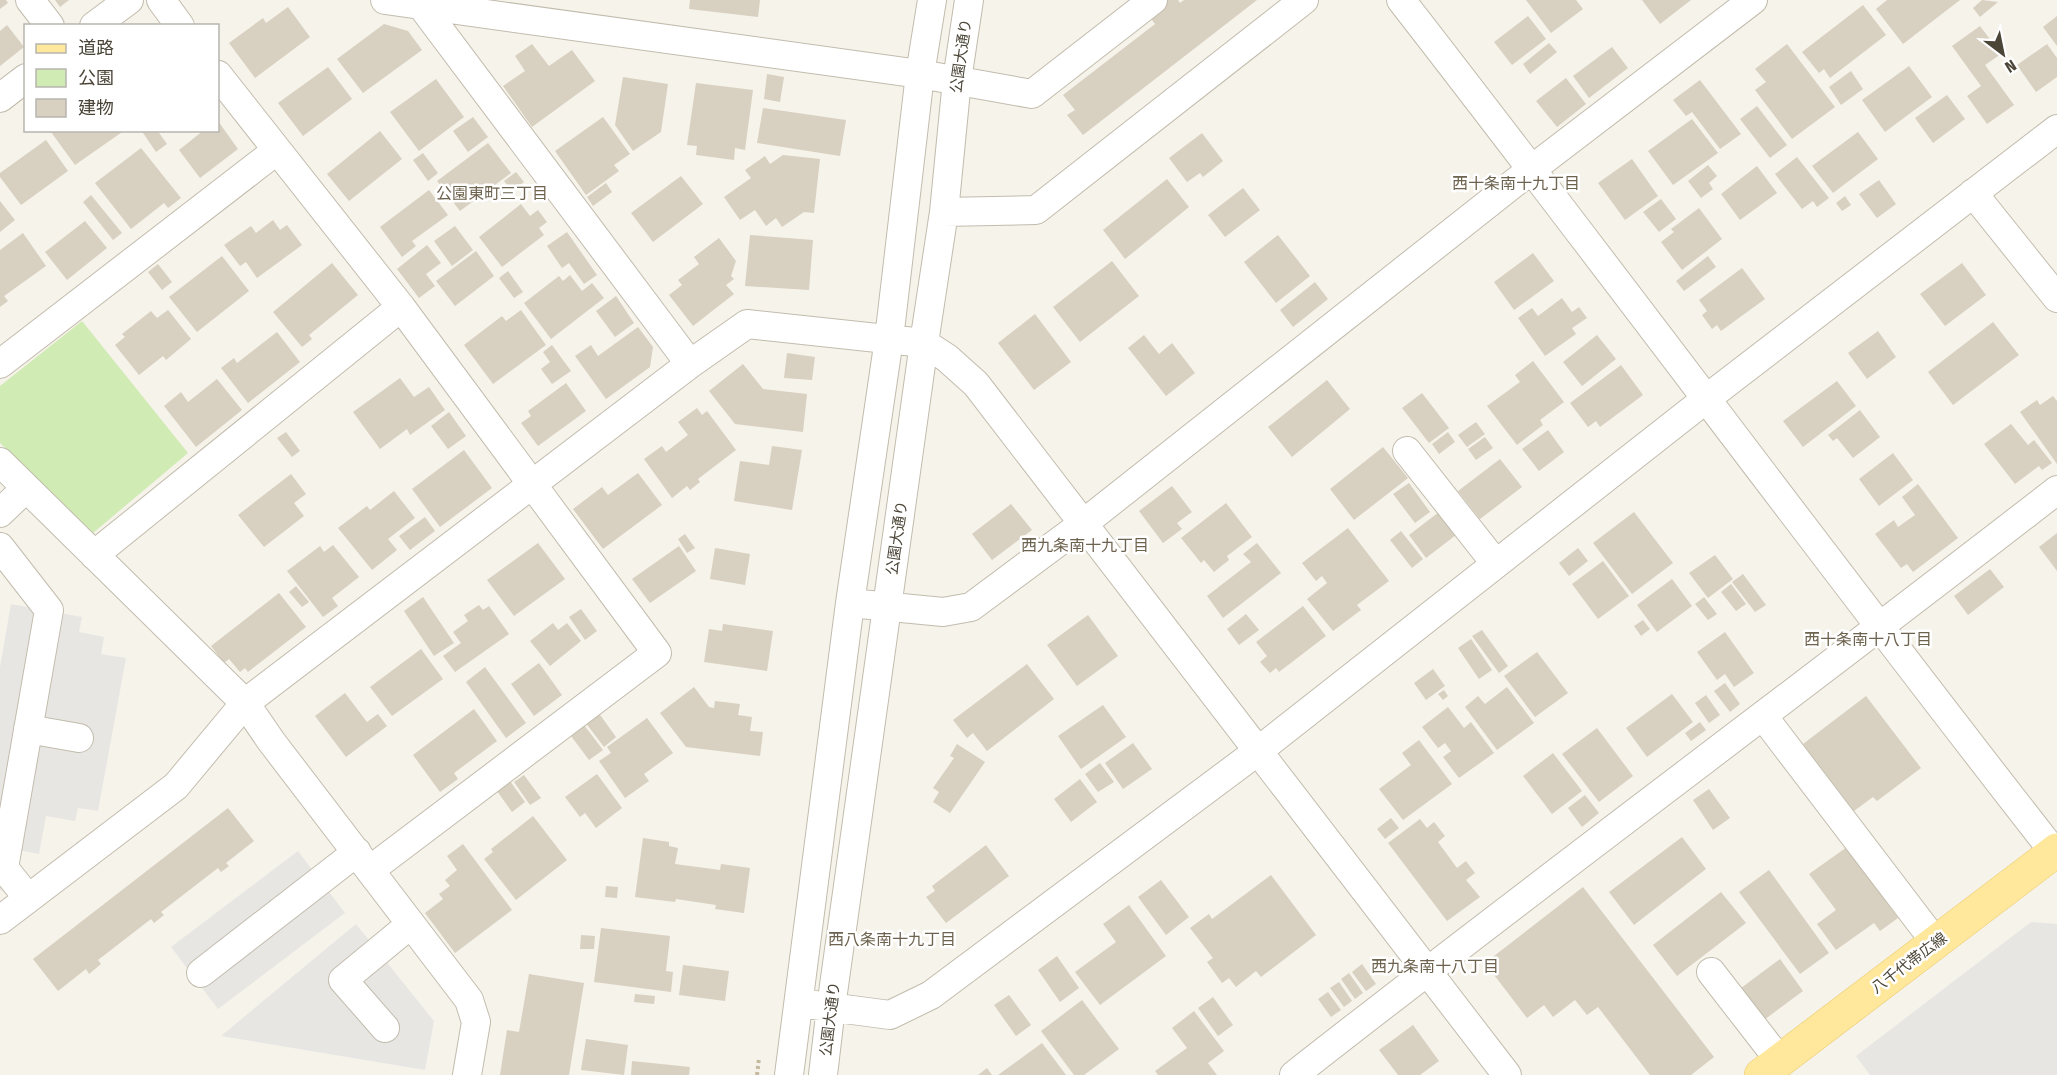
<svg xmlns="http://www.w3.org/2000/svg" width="2057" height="1075" font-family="'Fira Sans Condensed','Noto Sans JP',sans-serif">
<rect width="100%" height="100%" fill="#f6f3eb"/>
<!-- green -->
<path fill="#d0ebb3" d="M82 321 188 453 93 533 0 443V386Z"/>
<!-- parking -->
<path fill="#e8e6e3" d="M11 604 82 617 79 632 104 637 101 654 126 658 98 811 78 808 75 821 46 816 39 854 13 849 5 891 0 890V667Z
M298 851 345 913 218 1009 171 947Z
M2031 922 2057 924V1075H1870L1856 1056Z
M356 924 434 1021 425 1070 221 1036Z"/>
<!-- building -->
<path fill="#d8d0c0" d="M0 0H6L8 3 0 9Z
M55 0H69L60 7Z
M690 0H760L758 17 689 9Z
M1161 0H1178L1180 3 1184 0H1257L1083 135 1067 115 1075 110 1063 95 1155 24 1146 12Z
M1526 0H1576L1583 9 1551 33Z
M1642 0H1691L1660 24Z
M1887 0H1960L1903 44 1876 9Z
M1982 0 1998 2 1980 17 1973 8Z
M1863 5 1886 35 1830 78 1824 69 1819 73 1802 52Z
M288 7 310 37 255 78 229 43 263 18 266 23Z
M1528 16 1546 39 1512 65 1494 42Z
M2057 16V46L2043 27Z
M384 24 408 31 422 50 363 93 337 59Z
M7 25 24 47 0 66V31Z
M1980 26 2001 54 1985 65 2014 105 1987 124 1967 96 1981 86 1952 46Z
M1549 43 1557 52 1530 74 1523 64Z
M532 44 549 66 572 50 595 81 532 127 503 86 525 71 515 56Z
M1787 44 1835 107 1792 139 1755 90 1766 82 1755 69Z
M2047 44 2057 58V77L2036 92 2017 65Z
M1612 47 1628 68 1589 98 1573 76Z
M1909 66 1932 97 1885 132 1862 100Z
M328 67 352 99 303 136 278 103Z
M1851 71 1863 89 1841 105 1829 87Z
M767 74 784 77 780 102 764 99Z
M623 77 668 84 661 132 633 151 615 125Z
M1566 78 1586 104 1557 127 1536 101Z
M436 79 464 117 419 151 390 112Z
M1700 80 1741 134 1720 149 1692 112 1686 116 1673 100Z
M696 83 753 90 745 150 735 148 734 160 696 155 697 146 687 145Z
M1947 95 1965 119 1933 143 1915 118Z
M1757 106 1787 145 1770 158 1740 119Z
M763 108 846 120 840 156 757 143Z
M473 117 488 137 468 152 453 131Z
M603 117 630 154 614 165 619 171 586 195 555 151Z
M1692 119 1718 153 1673 185 1648 151Z
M218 121 238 149 200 178 179 150 204 130H218Z
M54 130H125L75 165 51 132Z
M141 130H157L167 144 156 152Z
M380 131 402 159 349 201 327 174Z
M1858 132 1878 159 1833 193 1812 166Z
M1202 133 1223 161 1203 177 1200 173 1187 182 1169 158Z
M46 140 68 171 21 205 0 177V173Z
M488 143 511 173 460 211 437 181Z
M141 148 181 198 168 208 164 203 131 229 95 183Z
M423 153 438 173 428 181 413 160Z
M783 155 820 159 814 213 804 212 782 227 776 218 766 226 755 210 740 220 724 197 751 178 745 170 765 156 770 164Z
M1797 157 1829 198 1817 207 1813 201 1802 209 1775 174Z
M1632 159 1658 196 1625 220 1598 183Z
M1708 165 1717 176 1709 183 1713 189 1701 198 1688 181Z
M1757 166 1777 193 1740 220 1721 194Z
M516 172 524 182 501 200 497 194 508 186 504 181Z
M681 176 703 204 653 242 631 213Z
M1167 179 1189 207 1125 259 1103 230Z
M1879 180 1896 204 1877 218 1859 194Z
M606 183 612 192 593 206 587 197Z
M1243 188 1260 210 1225 237 1208 215Z
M429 190 448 215 412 241 416 246 402 257 380 227Z
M91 195 122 233 113 240 83 202Z
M1845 196 1851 205 1842 211 1836 203Z
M1661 199 1676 219 1659 232 1643 212Z
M0 201 15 220 0 232Z
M521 204 530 216 538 210 547 222 539 228 544 235 502 267 479 237Z
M1699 208 1722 239 1682 270 1661 242 1674 232 1671 229Z
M273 220 280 230 287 225 302 245 257 278 246 262 240 266 224 245 251 226 256 233Z
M85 221 107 248 67 280 45 252Z
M455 226 473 250 452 266 434 241Z
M567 232 597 275 584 284 569 263 562 268 547 246Z
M23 233 46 266 4 296 8 301 0 307V250Z
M750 235 813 240 809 290 745 286Z
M1278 235 1310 276 1276 303 1244 262Z
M719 238 736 261 731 276 734 279 726 285 734 294 693 326 669 295 682 285 678 280 699 264 694 257Z
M427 245 441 263 426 274 435 286 419 298 397 269Z
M476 251 494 276 455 306 436 281Z
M1533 253 1554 281 1514 310 1494 282Z
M222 256 249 291 197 332 169 297Z
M1708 256 1716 267 1684 291 1676 281Z
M1112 261 1139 296 1080 342 1053 307Z
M332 263 358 295 309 335 312 339 302 347 273 312Z
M1962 263 1986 295 1945 326 1920 294Z
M158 264 172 282 162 290 148 272Z
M1742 268 1765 299 1721 331 1717 325 1712 329 1702 315 1707 311 1699 300Z
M508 271 523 292 514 298 499 278Z
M570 275 582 291 592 283 604 298 551 339 524 303 559 276 563 281Z
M1315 282 1328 299 1293 327 1280 310Z
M616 296 634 323 615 337 596 311Z
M1562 298 1572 312 1579 307 1587 318 1572 328 1576 334 1545 356 1518 318 1532 308 1538 316Z
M168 310 191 339 166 360 163 356 139 375 115 345 125 337 122 334 151 311 157 318Z
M521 310 546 345 493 384 464 345 502 316 506 321Z
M1035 314 1071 362 1034 390 998 343Z
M1993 322 2019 355 1953 405 1928 372Z
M638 327 653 347 650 367 606 399 575 356 591 345 598 356Z
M1878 331 1896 357 1867 379 1848 353Z
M277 332 300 362 248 403 221 368 234 358 237 363Z
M1144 335 1159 354 1172 343 1195 373 1166 396 1128 348Z
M1597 335 1616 359 1582 386 1563 362Z
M552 345 571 371 552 384 541 369 550 362 543 352Z
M787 353 815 357 812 380 784 378Z
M1533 361 1564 402 1540 420 1543 425 1517 445 1487 406 1520 382 1515 375Z
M743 364 763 389 807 394 803 432 735 424 709 391Z
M1621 365 1643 395 1600 427 1596 421 1588 427 1570 403Z
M400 378 414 397 429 387 445 410 410 435 407 429 380 449 353 412Z
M217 379 242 410 196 447 164 406 181 392 188 402Z
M1327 380 1350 409 1292 457 1268 427Z
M1837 381 1856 406 1803 447 1783 421Z
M566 383 586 411 538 446 521 423 531 416 528 411Z
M1422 393 1449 428 1429 443 1402 408Z
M2053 396 2057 401V464L2020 412 2037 400 2040 405Z
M697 408 702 415 707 411 736 450 698 479 700 482 690 490 687 486 672 498 644 459 662 446 666 452 688 435 678 422Z
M1860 410 1880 437 1853 458 1837 438 1833 441 1828 435Z
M449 412 466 436 448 449 431 426Z
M1476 422 1485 434 1467 447 1458 435Z
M2011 424 2028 445 2034 440 2052 463 2042 470 2039 466 2015 484 1984 444Z
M1548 430 1564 452 1539 471 1522 449Z
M286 432 300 451 292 457 277 438Z
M1448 432 1455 442 1439 454 1432 444Z
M1485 437 1493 448 1476 460 1468 449Z
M772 446 802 450 792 510 734 501 740 461 769 465Z
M1383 447 1408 478 1354 520 1330 489Z
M464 450 492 488 440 527 412 489Z
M1893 453 1913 480 1879 506 1859 479Z
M1500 459 1522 487 1480 519 1458 491Z
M638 473 662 505 603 549 573 509 602 487 608 495Z
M291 474 306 494 294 503 304 516 264 547 238 515Z
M1409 483 1430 512 1415 523 1393 494Z
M1918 484 1958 538 1913 572 1907 564 1901 568 1875 534 1894 520 1898 527 1915 515 1902 497Z
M1172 486 1192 512 1177 523 1182 529 1163 543 1139 511Z
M394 491 415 518 388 539 397 550 372 570 338 528 367 506 370 510Z
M1226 503 1252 537 1227 556 1229 560 1214 572 1204 560 1201 563 1181 538Z
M1011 504 1032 530 992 560 972 534Z
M1439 512 1456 535 1426 558 1409 535Z
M1634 512 1673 563 1632 594 1593 543Z
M425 517 435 531 410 550 399 536Z
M1348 528 1389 581 1357 605 1361 610 1333 631 1307 599 1327 583 1322 576 1316 581 1302 563Z
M1401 531 1423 559 1412 568 1390 540Z
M2057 533V571L2039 547Z
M685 534 695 548 687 553 678 539Z
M538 543 565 579 514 616 487 580Z
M1257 543 1281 573 1223 618 1207 596 1251 562 1243 554Z
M333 545 359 577 332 598 338 606 323 617 287 571 320 546 324 552Z
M679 546 696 571 650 603 632 579Z
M715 548 750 554 745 585 710 579Z
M1578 548 1588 561 1569 576 1559 563Z
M1715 555 1733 579 1708 598 1689 573Z
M1603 561 1629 596 1598 619 1572 584Z
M1990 569 2004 587 1968 615 1954 596Z
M1743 574 1766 605 1755 612 1732 582Z
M1672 579 1692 606 1657 632 1637 605Z
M1731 584 1746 604 1736 611 1721 592Z
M296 586 309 602 302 607 289 592Z
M279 593 306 627 248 672 245 668 240 672 229 659 224 663 211 646Z
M423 597 454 643 434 656 404 611Z
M1704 597 1717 614 1708 620 1695 604Z
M479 605 483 610 489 606 509 634 455 672 443 656 461 643 453 632 468 621 464 615Z
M1303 606 1326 636 1279 672 1276 668 1270 673 1260 662 1267 656 1256 642Z
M581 609 597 631 585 640 569 617Z
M1246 614 1259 630 1239 645 1227 629Z
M1088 615 1118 656 1077 686 1047 645Z
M1643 620 1650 629 1641 636 1634 626Z
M553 623 558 630 567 623 581 641 550 666 530 641Z
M723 624 773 631 767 671 704 662 709 629 722 631Z
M1482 630 1508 666 1499 673 1472 636Z
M1725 632 1754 673 1734 687 1725 674 1717 680 1697 652Z
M1471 639 1492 670 1479 679 1458 648Z
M421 649 443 679 392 716 370 687Z
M1537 652 1568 693 1535 717 1504 676Z
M539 663 562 695 534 716 511 684Z
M1027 664 1054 699 987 751 973 733 967 738 953 720Z
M485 667 526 723 506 738 466 682Z
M1433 669 1445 686 1426 700 1414 683Z
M1725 683 1740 704 1730 712 1714 691Z
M694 687 709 707 714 708 715 701 740 704 738 715 752 717 750 731 763 732 760 756 686 747 660 713Z
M1507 687 1534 723 1497 750 1465 707 1478 696 1485 704Z
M1444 690 1448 696 1443 700 1438 694Z
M345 693 367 722 378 714 387 726 346 757 315 716Z
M1672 694 1693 722 1647 757 1626 728Z
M1706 695 1720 715 1709 723 1695 703Z
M1866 696 1921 768 1877 801 1873 797 1854 811 1803 744Z
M1103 705 1126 737 1081 769 1058 736Z
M1448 707 1464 728 1471 722 1494 753 1459 778 1443 757 1451 751 1445 743 1438 748 1422 727Z
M474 709 497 741 454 773 458 779 440 792 413 755Z
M598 712 616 737 604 747 585 722Z
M647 718 673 753 644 774 649 781 625 798 599 761 611 753 607 747Z
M1700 722 1706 730 1691 741 1685 733Z
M584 725 603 750 589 760 571 736Z
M1597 728 1633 776 1599 802 1562 754Z
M1419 740 1452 784 1403 820 1379 789 1411 765 1402 753Z
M1133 743 1152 769 1123 789 1105 763Z
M957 744 985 762 950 813 933 802 939 792 933 788 954 758 950 756Z
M1553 753 1582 791 1552 814 1523 776Z
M1100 763 1114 782 1098 792 1085 774Z
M597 774 622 808 596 828 585 813 580 817 565 797Z
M524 775 541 798 530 805 514 782Z
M1080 779 1097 802 1071 822 1054 799Z
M510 781 525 802 512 812 497 791Z
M1709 789 1730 818 1713 830 1693 800Z
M1585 795 1599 813 1582 827 1568 808Z
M228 808 254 841 226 863 229 866 221 872 218 868 161 912 164 915 154 923 151 919 98 960 101 964 89 974 86 969 58 991 33 959Z
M533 816 567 860 516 900 484 859 493 852 491 849Z
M1391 818 1399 828 1385 839 1377 829Z
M1420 819 1427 828 1434 822 1445 836 1438 842 1457 868 1466 861 1475 873 1466 880 1480 897 1447 921 1388 843Z
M1682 837 1706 869 1634 925 1609 892Z
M643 838 669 842V846L678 848 675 864 720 870 721 864 750 868 744 913 715 909 716 905 676 899 675 902 635 897Z
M463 844 512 910 455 953 425 913 443 899 439 894 450 886 445 880 457 870 447 856Z
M986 845 1009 876 946 923 926 897 935 891 932 886Z
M1847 847 1898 918 1880 931 1874 923 1836 950 1817 924 1836 910 1809 874Z
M1769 870 1829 953 1800 974 1739 892Z
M1271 875 1316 935 1261 977 1256 971 1236 987 1229 978 1222 983 1207 962 1213 958 1190 928 1209 914 1212 919Z
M1161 880 1189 917 1166 935 1138 897Z
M606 886 618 887 617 898 605 897Z
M1583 887 1714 1057 1691 1075H1650L1598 1007 1587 1015 1575 1000 1553 1017 1544 1005 1527 1018 1485 963Z
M1721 892 1746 923 1677 976 1653 945Z
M1129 905 1166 956 1100 1005 1075 972 1116 942 1103 924Z
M601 928 670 936 666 971 673 972 671 992 594 982Z
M581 935 595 936 594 949H580Z
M1057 956 1079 988 1060 1002 1038 970Z
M1780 959 1803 991 1760 1023 1737 991Z
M1362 964 1376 984 1366 991 1352 972Z
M683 965 729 971 725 1001 679 995Z
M1349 973 1363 993 1355 999 1341 979Z
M529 974 584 983 569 1075H500L507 1030 519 1032Z
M1339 982 1352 1001 1344 1007 1330 988Z
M1328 992 1341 1010 1331 1017 1318 999Z
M635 994 655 996 654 1004 634 1002Z
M1009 995 1031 1025 1016 1036 994 1005Z
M1213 997 1233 1025 1218 1036 1198 1008Z
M1082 1000 1119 1049 1084 1075H1074L1041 1031Z
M1194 1011 1224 1051 1208 1063 1217 1075H1158L1155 1071 1187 1048 1172 1028Z
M1413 1025 1439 1061 1420 1075H1398L1379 1050Z
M586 1039 628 1045 624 1075 581 1070Z
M1042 1043 1066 1075H998Z
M632 1061 690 1067 689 1075H631Z
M987 1068 992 1075H978Z"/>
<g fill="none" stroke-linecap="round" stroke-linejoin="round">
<defs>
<path id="minor" d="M30 0 50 26
M161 0 180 26
M385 0 920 74 1032 94 1153 0
M1401 0C1622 284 1835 573 2057 856
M421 5 690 364
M94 26 129 0
M218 75 401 307 657 653 370 870
M0 98 26 78
M1973 193 2057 298
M944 212 1036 210 1304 0
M0 364 276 151
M1407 451 1496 564
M0 462 245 703 271 741 469 1000 476 1022 467 1075
M0 513 26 488
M0 547 49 610 4 868 28 898
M94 555 401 307
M850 603 943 612 971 607 1084 523 1532 169 1753 0
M1763 716 1936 943
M28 729 79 738
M0 920 176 786 245 703 690 364 747 324 924 343 947 358 976 384 1507 1075
M1711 972 1780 1061
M201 973 357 852
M799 1003 890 1015 931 995 1258 751 1706 399 2057 129
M385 1028 343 980 411 924
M789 1075 850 603 889 339 920 74 932 0
M823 1075 831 1007 924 343 944 212 957 80 969 0
M1294 1075C1546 877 1804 687 2057 490"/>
<path id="major" d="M1761 1075 2057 850"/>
</defs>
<!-- minor casing -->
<use href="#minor" stroke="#c2bcad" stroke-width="30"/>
<!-- major casing -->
<use href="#major" stroke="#e9c867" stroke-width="34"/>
<!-- path -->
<path stroke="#c5b99e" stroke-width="4" stroke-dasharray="3 3" stroke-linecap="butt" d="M757 1075 759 1058"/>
<!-- minor -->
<use href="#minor" stroke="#fff" stroke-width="28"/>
<!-- major -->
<use href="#major" stroke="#ffe79c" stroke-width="33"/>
</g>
<g text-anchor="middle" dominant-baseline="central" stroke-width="5" stroke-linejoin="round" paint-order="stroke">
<!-- street labels -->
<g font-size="15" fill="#4b4538" stroke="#fff">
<text transform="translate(961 56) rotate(-82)">公園大通り</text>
<text transform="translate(897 538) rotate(-82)">公園大通り</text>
<text transform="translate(1909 963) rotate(-37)">八千代帯広線</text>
<text transform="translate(830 1019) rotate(-83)">公園大通り</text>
</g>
<!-- neighbourhood labels -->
<g font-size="16" fill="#6e634f" stroke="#fff">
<text x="1516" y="183">西十条南十九丁目</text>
<text x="492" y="193">公園東町三丁目</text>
<text x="1085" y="545">西九条南十九丁目</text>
<text x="1868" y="639">西十条南十八丁目</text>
<text x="892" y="939">西八条南十九丁目</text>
<text x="1435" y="966">西九条南十八丁目</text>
</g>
</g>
<!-- legend -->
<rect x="24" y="24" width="195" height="108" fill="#ffffff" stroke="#b7b5af" stroke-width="1.5"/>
<rect x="36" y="44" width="30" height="9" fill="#ffe79c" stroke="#b7b5af" stroke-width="1.5"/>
<text x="78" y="54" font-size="18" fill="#4b4538">道路</text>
<rect x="36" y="69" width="30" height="18" fill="#d0ebb3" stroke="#b7b5af" stroke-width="1.5"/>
<text x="78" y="84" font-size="18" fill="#4b4538">公園</text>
<rect x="36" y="99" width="30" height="18" fill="#d8d0c0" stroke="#b7b5af" stroke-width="1.5"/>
<text x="78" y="114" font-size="18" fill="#4b4538">建物</text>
<!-- north arrow -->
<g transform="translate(2003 54) rotate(148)" stroke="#ffffff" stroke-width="4.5" paint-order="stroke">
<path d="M0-4.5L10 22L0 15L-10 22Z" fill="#4b4538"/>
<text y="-9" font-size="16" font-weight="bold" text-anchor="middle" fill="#4b4538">N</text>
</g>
</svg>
